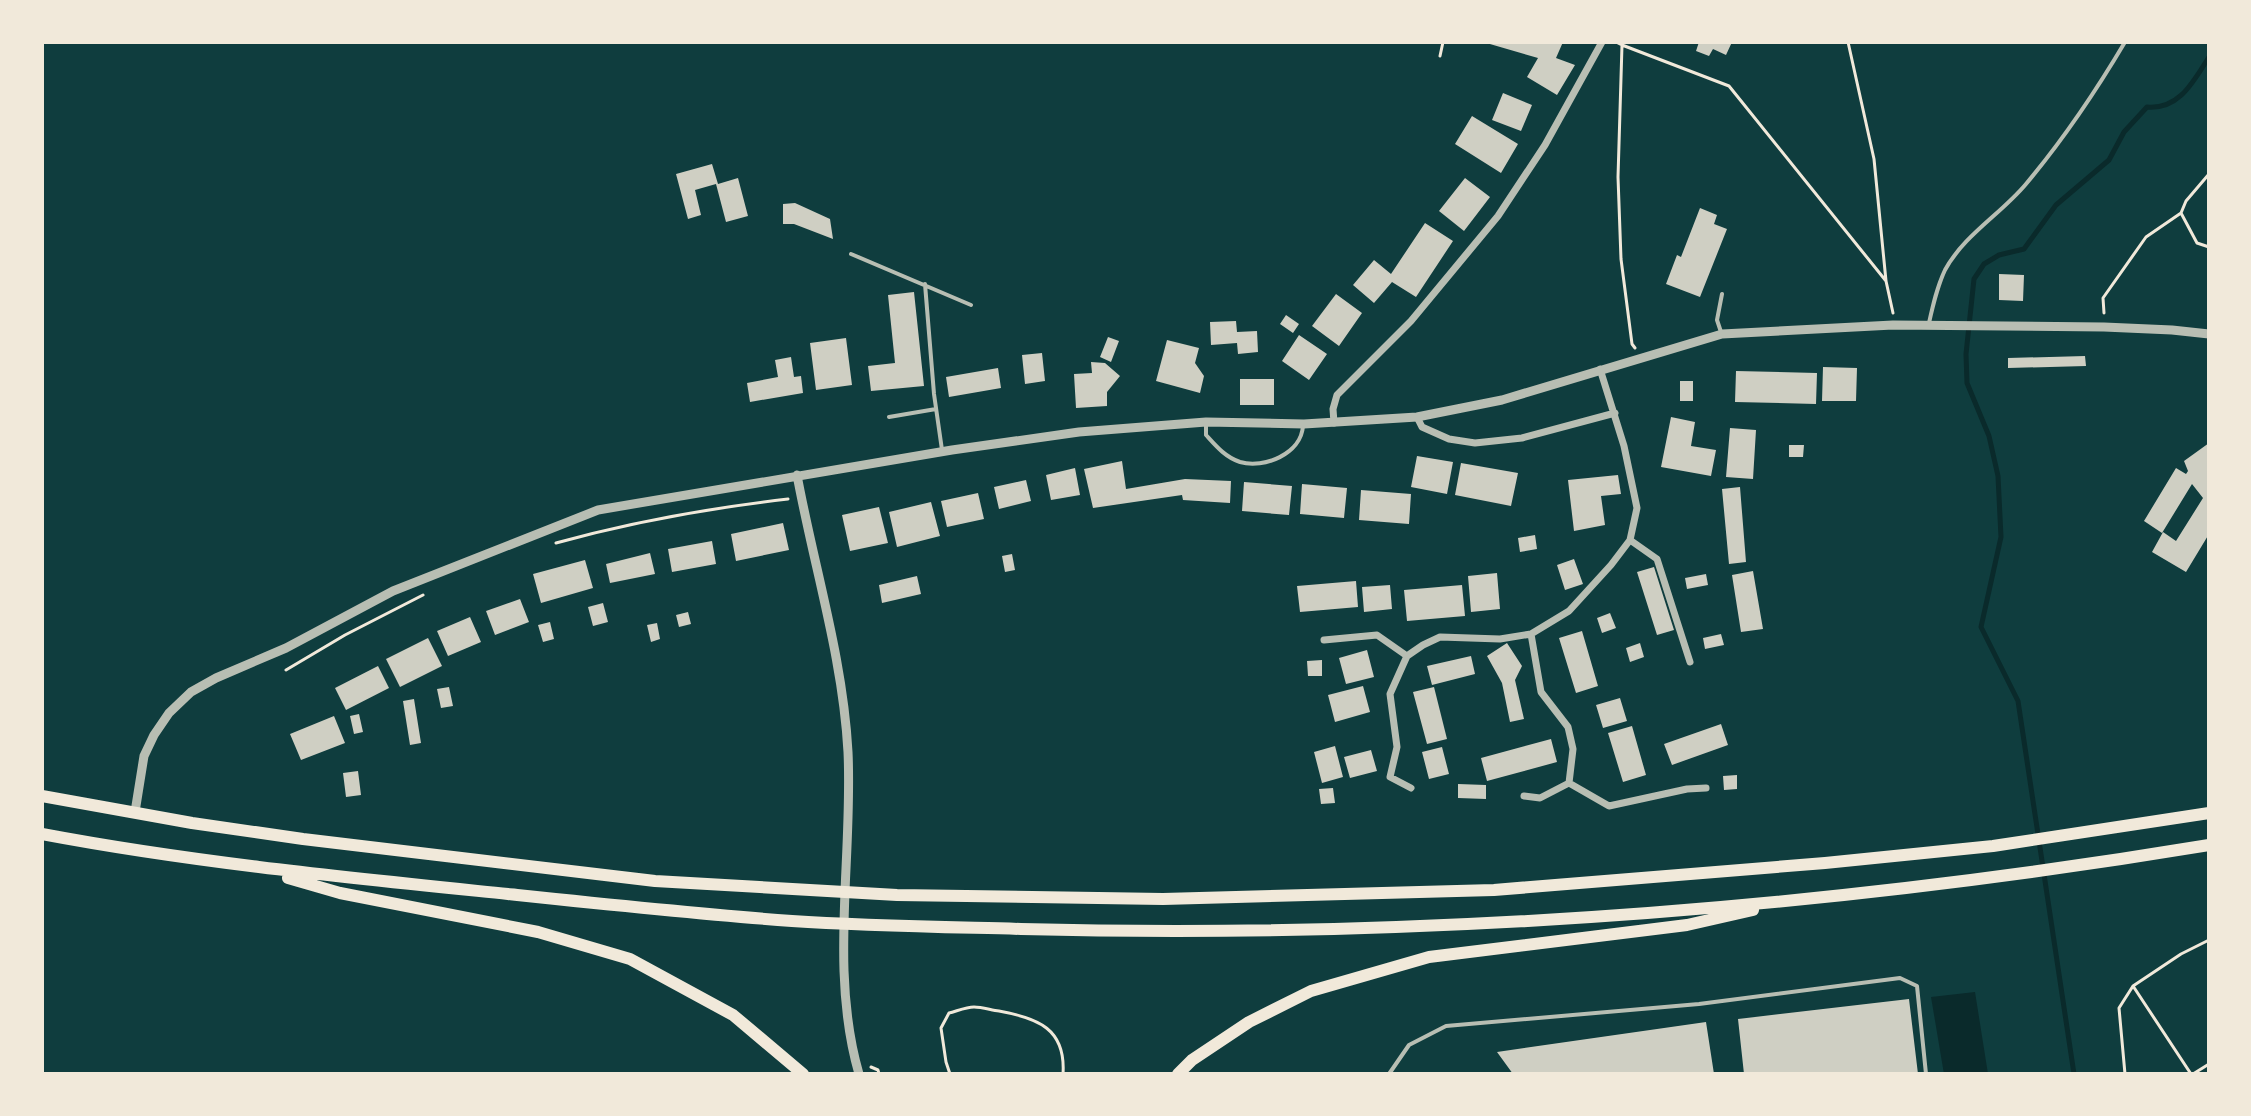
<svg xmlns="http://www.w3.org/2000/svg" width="2251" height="1116" font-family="'Fira Sans',sans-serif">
<rect width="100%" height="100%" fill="#0f3d3e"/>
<!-- water -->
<path fill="#0a2a2b" d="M1975 992 1988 1074H1944L1931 997Z"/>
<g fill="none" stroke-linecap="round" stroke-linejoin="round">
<!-- stream -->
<path stroke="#0a2a2b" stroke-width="5" d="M2074 1074 2018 701 1981 627 2001 537 1998 476 1989 436 1967 383 1966 354 1974 279 1984 264 1999 255 2024 249 2056 205 2109 160 2124 132 2147 107C2180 110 2194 80 2209 57"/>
</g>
<!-- building -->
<path fill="#cfcfc3" d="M1483 42H1563L1556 58 1575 65 1557 95 1527 77 1538 58Z
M1699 42H1732L1726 55 1713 49 1709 56 1696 51Z
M1503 93 1532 105 1521 131 1492 120Z
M1472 116 1518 144 1501 173 1455 144Z
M712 164 718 184 738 178 748 216 726 222 716 184 695 190 701 215 688 219 676 174Z
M1465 178 1490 197 1464 231 1439 211Z
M795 203 830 219 833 239 794 224H783V204Z
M1700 208 1717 215 1714 224 1727 229 1700 297 1666 284 1677 255 1681 257Z
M1425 223 1453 241 1416 297 1392 282 1374 303 1353 285 1374 260 1391 274Z
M1999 274 2024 275 2023 301 1999 300Z
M914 292 924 386 871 391 868 366 895 363 888 295Z
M1336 294 1362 313 1339 346 1312 326Z
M1286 315 1299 324 1293 333 1280 324Z
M1236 321 1237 332 1257 331 1258 352 1238 354 1237 343 1211 345 1210 322Z
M1299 335 1327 354 1309 380 1282 361Z
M1108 337 1119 341 1111 362 1100 357Z
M846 338 852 385 816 390 810 343Z
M1167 340 1199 348 1195 363 1204 376 1200 393 1156 381Z
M1042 353 1045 381 1025 384 1022 355Z
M2085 356 2086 366 2008 368V358Z
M791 357 794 377 801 376 803 393 750 402 747 383 778 377 775 360Z
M1091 362 1105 363 1120 376 1107 392V406L1076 408 1074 374 1092 373Z
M1823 367 1857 368 1856 401H1822Z
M998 368 1001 388 949 397 946 377Z
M1736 371 1817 373 1816 404 1735 402Z
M1240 379H1274V405H1240Z
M1680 381H1693V401H1680Z
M1671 417 1695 422 1691 446 1716 450 1711 476 1661 467Z
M1730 428 1756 430 1753 479 1726 477Z
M2209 443V534L2186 572 2152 552 2163 532 2176 541 2203 498 2192 484 2162 533 2144 521 2176 468 2186 474 2188 471 2184 461Z
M1789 445H1804L1803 457H1789Z
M1417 456 1453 462 1447 494 1411 487Z
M1122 461 1126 489 1185 479 1231 481 1230 503 1183 500 1182 495 1093 508 1084 469Z
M1461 463 1518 473 1511 506 1455 495Z
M1075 468 1080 495 1051 500 1046 475Z
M1618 475 1621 494 1601 496 1605 525 1574 531 1568 480Z
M1026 480 1031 501 999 509 994 487Z
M1244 482 1292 486 1289 515 1242 511Z
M1302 484 1347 488 1344 518 1300 514Z
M1740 487 1746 562 1729 564 1722 489Z
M1361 490 1411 494 1409 524 1359 520Z
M978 493 984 519 947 527 941 501Z
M931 502 940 536 897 547 889 512Z
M879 507 888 543 850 551 842 515Z
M783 523 789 550 736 561 731 534Z
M1535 535 1537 549 1520 552 1518 538Z
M712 541 716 564 672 572 668 549Z
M650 553 655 574 610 583 606 564Z
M1012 554 1015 570 1005 572 1002 556Z
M1574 559 1583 584 1565 590 1557 565Z
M585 560 593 588 541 603 533 574Z
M1654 567 1674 630 1657 635 1637 572Z
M1753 571 1763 629 1741 632 1732 575Z
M1497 573 1500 609 1471 612 1468 576Z
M1706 574 1708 585 1687 589 1685 578Z
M917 576 921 594 882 603 879 585Z
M1356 581 1358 607 1300 612 1297 586Z
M1390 585 1392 609 1364 612 1362 587Z
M1462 585 1465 616 1407 621 1404 590Z
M520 599 529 622 495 635 486 611Z
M603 603 608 622 593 626 588 607Z
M688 612 691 624 679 627 676 615Z
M1610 613 1616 628 1602 633 1597 618Z
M470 617 481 642 448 656 437 631Z
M550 622 554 639 543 642 538 625Z
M657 623 660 639 651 642 647 625Z
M1582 631 1598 686 1576 693 1559 638Z
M1721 634 1724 645 1705 649 1703 638Z
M428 638 442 666 400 687 386 659Z
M1507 643 1522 666 1515 680 1524 719 1510 722 1502 683 1487 656Z
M1640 643 1644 657 1630 662 1626 648Z
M1367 650 1374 677 1346 684 1339 658Z
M1471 656 1475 674 1432 685 1427 666Z
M1322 660V676H1308L1307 661Z
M378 666 389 688 346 710 335 688Z
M1363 686 1370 712 1335 722 1328 695Z
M449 687 453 706 441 708 437 689Z
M1434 687 1447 739 1427 744 1413 692Z
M1620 698 1627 721 1603 728 1596 705Z
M414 699 421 743 410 745 403 701Z
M359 714 363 732 354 734 350 716Z
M334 716 345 743 301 760 290 734Z
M1721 724 1728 745 1672 765 1664 744Z
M1632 726 1646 775 1623 782 1608 733Z
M1551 739 1557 762 1487 781 1481 758Z
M1335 746 1343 777 1322 783 1314 752Z
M1442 747 1449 774 1429 779 1422 752Z
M1371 750 1377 771 1350 778 1344 757Z
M358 771 361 795 346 797 343 773Z
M1737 775V789L1724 790 1723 776Z
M1458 784 1486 785V799L1458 798Z
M1333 788 1335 803 1321 804 1319 789Z
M1909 999 1918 1074H1744L1738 1019Z
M1706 1022 1714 1074H1513L1497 1052Z"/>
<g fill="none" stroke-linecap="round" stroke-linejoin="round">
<!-- path -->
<path stroke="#f1e9da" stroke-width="3" d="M1616 42 1622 45 1618 177 1621 259 1632 344 1635 348
M1848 42 1874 159 1886 281 1893 313
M1622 45 1729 86 1886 281
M1440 56 1443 42
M2181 213 2197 243 2209 247
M2104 313 2103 298 2146 237 2181 213 2186 201 2209 174
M556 543C632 522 710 508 788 499
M286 670 345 635 423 595
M2133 986 2181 954 2209 940
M871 1067 878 1070 879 1074
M950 1074 946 1062 941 1028 949 1013C957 1011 966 1007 974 1007 982 1007 991 1010 999 1011 1038 1018 1066 1029 1063 1074
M2125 1074 2119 1008 2133 986 2191 1074
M2193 1074 2209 1064"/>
<!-- service -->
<path stroke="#b8beb3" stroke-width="4" d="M851 254 971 305
M925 284 934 394 942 450
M1929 323C1933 305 1937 287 1945 270 1964 235 2001 214 2026 184 2062 141 2096 91 2125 42
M1721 332 1717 320 1722 294
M889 417 936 409
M1206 422V435C1216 446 1225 457 1240 462 1264 469 1301 454 1303 426
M1389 1074 1409 1045 1446 1026 1699 1004 1900 978 1917 986 1926 1074"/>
<!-- minor -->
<path stroke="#b8beb3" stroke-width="7" d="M1417 417 1422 427 1449 439 1475 443 1522 438 1615 413
M1334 423 1333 409 1337 395 1411 321 1498 216 1545 145 1602 42
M1630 540 1657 559 1690 662
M1531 634 1541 692 1568 727 1573 749 1569 783 1609 806 1687 789 1706 788
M1324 640 1377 635 1407 656
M1411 788 1390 777 1397 747 1390 694 1407 656 1423 645 1440 637 1500 639 1531 634 1569 611 1611 565 1630 540 1637 508 1624 446 1600 369
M1524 796 1540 798 1569 783"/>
<!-- tertiary -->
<path stroke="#b8beb3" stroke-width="9" d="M797 475C814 567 843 658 848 752 853 858 829 971 859 1074
M135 812 144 756 154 735 169 713 191 692 216 678 286 648 393 591 598 510 952 450 1079 432 1206 422 1304 424 1417 417 1502 400 1722 334 1893 325 2104 327 2172 330 2209 334"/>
<!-- primary -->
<path stroke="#f1e9da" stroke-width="12" d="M42 796 192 823 303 839 655 881 897 895 1163 899 1494 890 1825 863 1993 846 2209 813
M42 834C196 863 352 878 508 894 603 904 697 914 792 921 868 926 945 927 1021 929 1419 939 1817 910 2209 845
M288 878 340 893 538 932 630 959 733 1015 803 1074
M1178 1074 1192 1060 1249 1022 1311 991 1429 957 1687 925 1753 910"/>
</g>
<!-- border -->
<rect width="2251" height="1116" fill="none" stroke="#f1e9da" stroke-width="88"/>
</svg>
